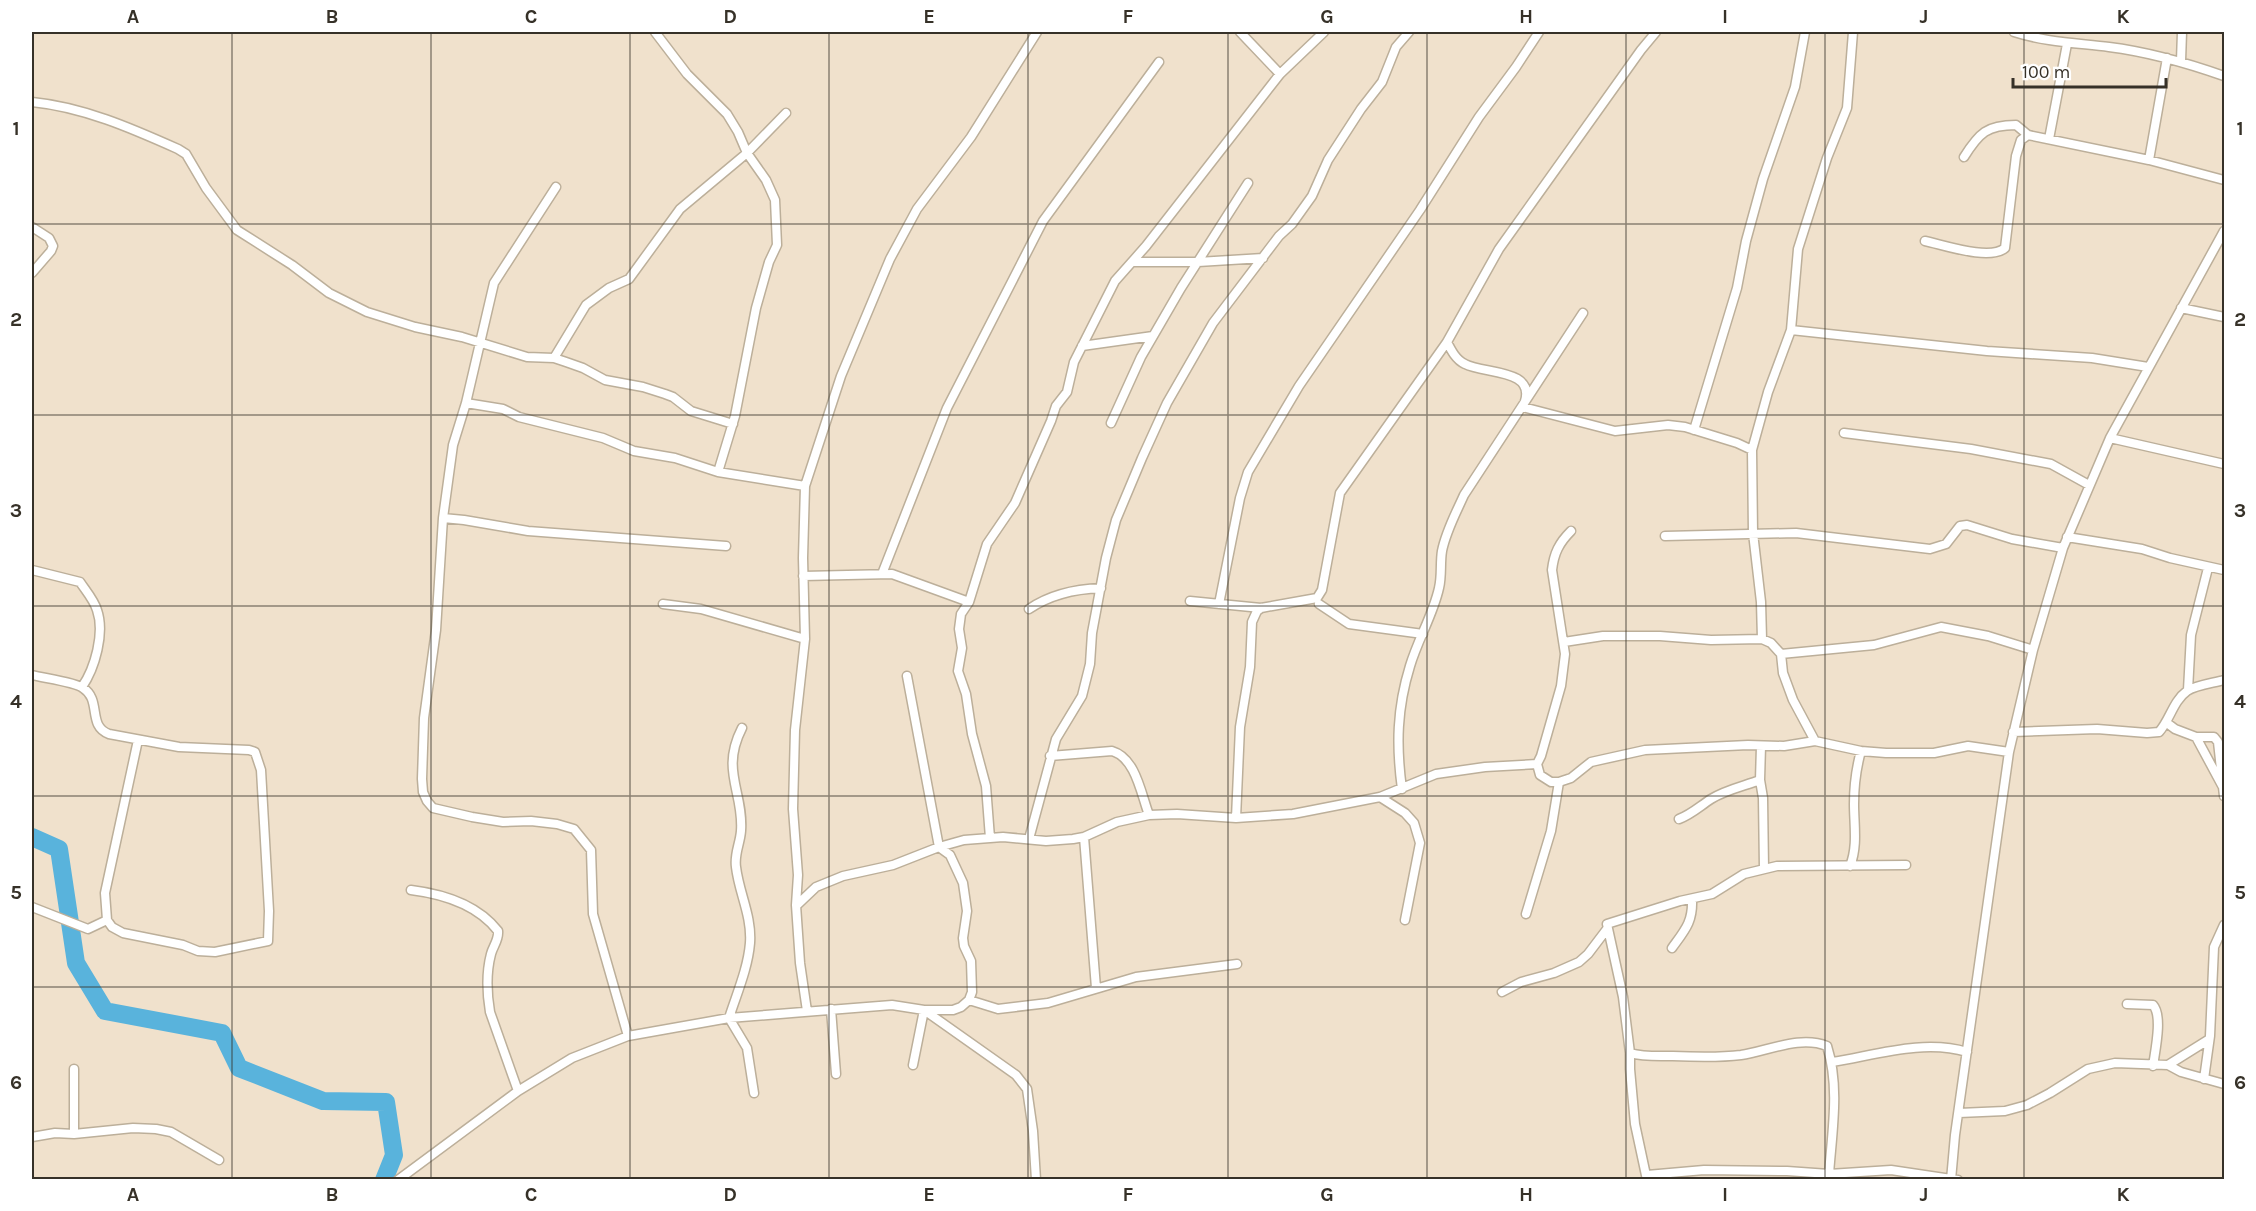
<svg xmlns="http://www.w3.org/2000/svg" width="2256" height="1211" font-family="Karla,sans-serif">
<rect width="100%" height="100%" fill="#f0e1cc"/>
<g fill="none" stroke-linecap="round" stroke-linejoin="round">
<!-- river -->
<path stroke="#59b3dc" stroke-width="18" d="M32 837 59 849 76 963 105 1011 222 1033 239 1068 323 1101 386 1102 394 1155 384 1180"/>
<defs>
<path id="minor" d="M655 32 687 74 727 114 738 132 747 153 766 180 775 200 777 245 769 262 756 308 735 416 718 472
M1240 32 1280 74
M2014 32C2045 42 2077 43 2109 47 2149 52 2187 63 2224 76
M2181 61 2182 32
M32 102C83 107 131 128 178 149L186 154 206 188 237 230 292 265 329 293 367 312 415 327 462 337 527 357 554 358 566 362 583 368 605 380 643 387 665 394 673 397 691 411 733 424
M2049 139 2067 44
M1964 157C1979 133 1987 125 2016 125L2028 135
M2149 160 2167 58
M556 187 494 283 466 403 453 445 443 518 436 630 424 718 422 779 423 792 427 801 433 808 472 817 503 822 531 821 557 824 574 829 591 850 593 914 628 1036
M32 227 49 238 53 246 51 251 32 273
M1925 241C1944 245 1990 261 2005 248L2016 156 2021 140 2028 135 2149 160 2224 180
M1132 262H1198L1263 258
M2181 308 2224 317
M1791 330 1987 351 2092 358 2148 367
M1447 342C1451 350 1456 360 1465 364 1484 374 1535 369 1525 401
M1082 346 1153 336
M554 358 586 305 609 288 629 279 680 209 747 153 786 113
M466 403 503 409 519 417 603 438 634 451 675 458 718 472 805 486
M1523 407 1615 431 1668 425 1685 427 1737 443 1752 450
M1111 423 1141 357 1181 288 1248 183
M1694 430 1737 288 1746 241 1763 179 1795 87 1805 32
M1844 433 1971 449 2051 464 2089 485
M2110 438 2224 464
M443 518 464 520 528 531 726 546
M1571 531C1559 543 1554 553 1552 570L1565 654 1561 686 1541 756 1537 764 1540 775 1551 782H1559L1571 778 1591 762 1645 750 1748 745 1784 746 1815 741
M1665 536 1796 533 1930 549 1946 544 1960 526 1967 525 2012 539 2063 548
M2067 537 2142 549 2170 558 2224 570
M32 570 80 582C86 591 94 600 97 610 105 633 95 668 82 687
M882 574 947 408 1043 221 1159 62
M803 576 892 574 969 602
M1190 601 1261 608 1317 598 1322 590 1340 493 1447 342 1499 249 1641 50 1656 32
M663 604 701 609 805 639
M1219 604 1240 498 1248 472 1299 386 1420 210 1479 117 1516 67 1539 32
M1319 604 1349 624 1423 634
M1029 609C1051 594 1075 589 1101 588
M1762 639 1761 602 1753 533 1752 450 1768 392 1791 330 1798 249 1827 158 1847 108 1853 32
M1564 642 1603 636H1660L1711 640 1762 639 1771 643 1781 654 1783 673 1793 700 1815 741 1861 751 1886 753H1934L1968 746 2009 752
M1781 654 1874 645 1941 627 1988 636 2033 650
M32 675C43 678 75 682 83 688 102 700 87 726 109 734L179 747 249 750 255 752 261 770 269 911 268 941 215 952 198 951 183 945 123 933 112 927 107 920 105 893 138 740
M907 676 939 847 950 855 963 883 967 911 963 938 964 946 971 961 972 992 969 1000 961 1007 953 1010H924L913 1065
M2188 690 2191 635 2208 568
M2167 723 2175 729 2196 737 2224 789
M742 728C720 771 744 792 741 831 740 844 734 854 736 867 739 893 752 916 750 943 748 968 737 993 729 1018L747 1048 754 1093
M2013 732 2097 729 2147 733 2159 732C2170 720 2173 701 2187 691 2196 685 2214 683 2224 680
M2196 737H2214L2218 742 2224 796
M1761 746 1760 780 1763 798 1764 869
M1050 756 1112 751C1136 758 1141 794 1149 815
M1402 789C1396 745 1397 708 1410 666 1418 639 1433 615 1439 588 1442 576 1440 563 1442 551 1446 531 1456 513 1464 495L1583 313
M1380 797 1405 813 1414 823 1420 843 1405 920
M1236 818 1240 727 1250 667 1252 622 1257 611 1261 608
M1679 819C1692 814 1700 806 1711 799 1725 790 1744 786 1760 780
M1084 837 1096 988
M990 838 986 786 972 734 966 694 958 671 962 648 959 629 961 614 969 602 987 544 1015 503 1051 421 1056 406 1067 392 1074 362 1115 281 1146 246 1280 74 1324 32
M1029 839 1056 739 1082 696 1090 664 1092 633 1106 558 1116 520 1142 458 1167 403 1213 323 1279 236 1292 224 1312 196 1328 160 1361 109 1382 82 1396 47 1409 32
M1850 866C1858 846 1854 825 1854 804 1854 785 1856 769 1861 751
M411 890C443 894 477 904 498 931 499 940 493 946 491 954 486 973 487 994 490 1012L518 1091
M797 905 816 887 843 876 893 865 939 847 964 840 1003 837 1046 841 1073 839 1084 837 1117 822 1149 815 1177 814 1236 818 1293 814 1380 797 1436 774 1485 767 1537 764
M32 907 88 929 107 920
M1526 914 1551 831 1559 782
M1672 948C1685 930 1693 922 1692 899
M1502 992 1521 982 1554 973 1579 962 1588 954 1607 929
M969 1000 998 1009 1048 1003 1136 977 1237 964
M2127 1004 2153 1005C2163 1016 2155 1051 2153 1066
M831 1009 836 1074
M807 1011 800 963 796 905 798 875 793 809 795 730 805 639 803 558 805 486 841 376 890 259 917 209 971 137 1037 32
M1630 1053C1644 1057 1657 1056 1672 1056 1695 1057 1717 1058 1741 1055 1768 1051 1800 1035 1827 1046 1840 1087 1832 1132 1829 1174
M1832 1062C1876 1055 1924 1039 1967 1052
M2168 1065 2208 1040
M74 1069V1134
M2204 1079 2210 1036 2214 947 2224 925
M1959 1113 2005 1111 2027 1105 2050 1093 2088 1069 2115 1063 2168 1065 2181 1072 2224 1084
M32 1137 55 1133 74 1134 133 1128 156 1129 171 1132 219 1160
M1647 1175 1704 1170 1787 1171 1829 1174 1891 1170 1958 1180
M398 1180 518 1091 572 1058 628 1036 729 1018 892 1005 924 1010 1016 1075 1027 1089 1033 1131 1036 1180
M1647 1180 1635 1124 1630 1069V1053L1623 997 1607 924 1680 901 1712 894 1744 874 1777 866 1906 865
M1951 1180 1955 1135 2009 752 2033 650 2063 548 2110 438 2224 231"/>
</defs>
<!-- minor casing -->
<use href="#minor" stroke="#bcaf9a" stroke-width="11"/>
<!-- minor -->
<use href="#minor" stroke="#fff" stroke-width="8"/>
</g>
<!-- grid -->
<path fill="none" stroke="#363128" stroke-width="1.5" stroke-opacity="0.55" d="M232 32V1180M431 32V1180M630 32V1180M829 32V1180M1028 32V1180M1228 32V1180M1427 32V1180M1626 32V1180M1825 32V1180M2024 32V1180M32 224H2224M32 415H2224M32 606H2224M32 796H2224M32 987H2224"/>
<!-- border -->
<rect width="2256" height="1211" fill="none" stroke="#ffffff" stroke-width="66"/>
<!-- scale -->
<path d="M2013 78v9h153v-9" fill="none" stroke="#363128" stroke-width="3"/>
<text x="2022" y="78" font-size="18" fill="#363128" stroke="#ffffff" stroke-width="4.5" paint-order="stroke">100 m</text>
<rect x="33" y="33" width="2190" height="1145" fill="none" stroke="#363128" stroke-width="2"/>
<g font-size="20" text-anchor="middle" font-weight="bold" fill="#363128">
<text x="133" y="23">A</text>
<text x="332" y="23">B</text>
<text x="531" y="23">C</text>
<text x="730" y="23">D</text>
<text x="929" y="23">E</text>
<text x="1128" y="23">F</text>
<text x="1327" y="23">G</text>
<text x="1526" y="23">H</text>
<text x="1725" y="23">I</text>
<text x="1924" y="23">J</text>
<text x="2123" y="23">K</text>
<text x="16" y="135">1</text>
<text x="2240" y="135">1</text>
<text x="16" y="326">2</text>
<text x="2240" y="326">2</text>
<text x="16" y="517">3</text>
<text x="2240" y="517">3</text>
<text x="16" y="708">4</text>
<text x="2240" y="708">4</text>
<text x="16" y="899">5</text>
<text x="2240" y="899">5</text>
<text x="16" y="1089">6</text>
<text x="2240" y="1089">6</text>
<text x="133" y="1201">A</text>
<text x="332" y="1201">B</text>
<text x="531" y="1201">C</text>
<text x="730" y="1201">D</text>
<text x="929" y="1201">E</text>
<text x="1128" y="1201">F</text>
<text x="1327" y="1201">G</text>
<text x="1526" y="1201">H</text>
<text x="1725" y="1201">I</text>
<text x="1924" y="1201">J</text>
<text x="2123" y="1201">K</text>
</g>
</svg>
